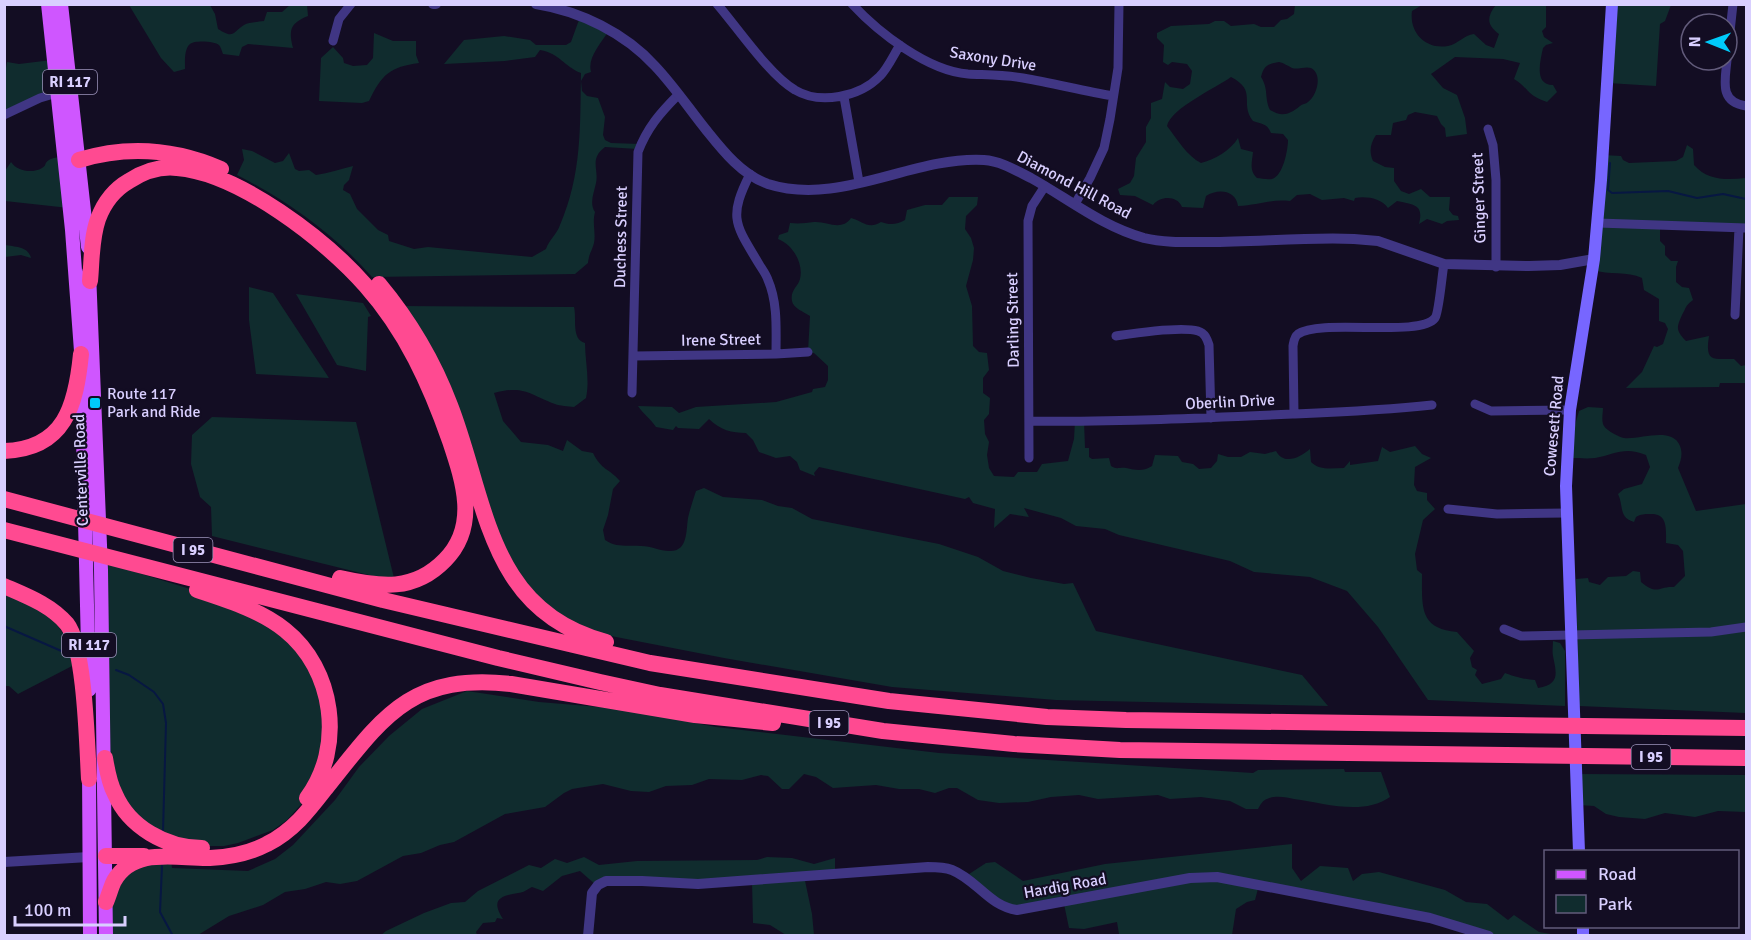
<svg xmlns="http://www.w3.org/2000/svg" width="1751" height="940" font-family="Signika,sans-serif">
<rect width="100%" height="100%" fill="#130d23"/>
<!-- green -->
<path fill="#102c2e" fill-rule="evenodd" d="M129 5H210L215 14 218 29C234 39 232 33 244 25 249 22 258 22 264 21L267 12H282L290 5H307L308 16C291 23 288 29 293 48L248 44 242 47 239 56 223 54C222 52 221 47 219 45 215 41 194 40 190 44 184 49 185 61 185 69L174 72 161 58Z
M1295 5H1422L1412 11C1409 32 1425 50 1448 46 1458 44 1464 35 1474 34L1486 45 1494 48 1499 34C1486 25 1487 16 1496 5H1546V27L1542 31 1544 37 1553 43 1546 45 1543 48C1540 62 1534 85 1553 85L1557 92 1547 102C1527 96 1528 87 1514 79L1520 63 1503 59 1455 57 1431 74 1443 88 1457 95 1465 118 1467 134 1446 137 1445 128 1441 124 1437 116 1415 112 1408 115 1406 120 1393 123 1391 135H1376C1370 144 1369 152 1373 161L1385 167 1394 168V181L1401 191 1409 194 1421 189 1430 197H1450L1449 210 1453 215 1458 216 1459 220 1447 221 1442 224 1427 219 1419 224C1424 204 1414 205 1397 201L1388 208C1381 198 1366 196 1355 198L1354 201 1344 198 1322 200 1310 194 1297 195 1290 201C1269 199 1258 205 1238 206 1236 190 1218 188 1206 196L1203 208 1182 207C1177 195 1160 196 1153 205L1135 196 1120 195 1118 189 1130 183 1134 176 1136 158 1146 142V127L1151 118V103L1162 99 1165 82 1170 87 1183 89 1190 84 1192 71 1187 64 1172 62 1168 65 1163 62 1164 45 1157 38V33L1171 26 1209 24 1215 21H1224L1231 26 1254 24 1261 27H1274L1281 20 1287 19 1294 14ZM1279 62C1284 63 1288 66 1292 68 1298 70 1305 66 1311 68 1323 74 1317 96 1308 102 1306 104 1302 104 1300 106 1289 115 1282 117 1270 110 1264 97 1269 90 1261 77 1264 65 1268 64 1279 62ZM1231 77C1258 91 1239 103 1253 121 1261 124 1267 123 1271 133L1283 134 1288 140C1288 150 1283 176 1272 179 1267 180 1261 178 1257 178 1249 171 1252 162 1253 152L1241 149 1238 138C1231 150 1214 160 1201 163 1187 156 1177 139 1167 126 1171 108 1216 88 1231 77Z
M1611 5H1671L1665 21 1660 24 1656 86 1608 83Z
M580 17 608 32C601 43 587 58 591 72L585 74 581 81 582 91 587 96 598 98 605 117 603 135 605 140 611 143 640 144 638 149 605 147C589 159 599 169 596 183 594 193 589 203 595 212 592 223 596 233 594 243 592 251 589 253 588 263L575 274 372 277C334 234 288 201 237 175L244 160 242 149 252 151 275 163 283 161 289 153 295 169 299 171 309 170 316 175C329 173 340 169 353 166L349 180 344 185 343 190 350 194 357 209 378 230 388 235 389 241 414 249 428 247 532 257 546 249C549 240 557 234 560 225 582 174 580 127 581 73 563 66 561 54 540 50L535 57 505 61 444 64 464 40 504 36 530 40 536 45H566L571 42Z
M374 33 393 41H416V55L419 63C390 67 382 74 369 101L362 103 319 101 321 58 333 47 343 58 344 63 353 66 367 65 373 58Z
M52 60 56 92 5 114V74L7 62 19 64Z
M1687 145 1693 149 1694 165C1708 181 1727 180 1746 178V229L1660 226V241L1665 246V255L1671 261H1678L1676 267V282L1682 287 1689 288 1693 300C1684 307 1687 307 1682 315 1676 328 1676 330 1686 341L1709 336C1705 362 1712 359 1734 359L1741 366 1746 365V383H1720L1719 387 1626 388 1642 372 1654 346 1657 347 1663 344 1668 329 1665 323 1659 321V299L1644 290 1642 278C1627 271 1609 275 1593 270L1603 155 1621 156 1623 160 1629 163 1676 161 1683 157Z
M63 156 69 208 5 201V171L11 162C17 171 32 174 42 168 48 164 43 164 49 160 52 158 59 157 63 156Z
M949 197H978L977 205 966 216 965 229 971 238 974 248 973 260 966 286 972 306 973 346 979 352 987 353 989 370 983 378V393L990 398 989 414 984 420 985 434 989 442 987 455 989 468 994 476 1014 477 1018 472H1037L1042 464 1068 461 1074 439 1075 421H1084L1085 448H1089V457L1092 459 1109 458 1111 466C1117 470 1119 467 1126 468 1136 470 1142 472 1152 466L1155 455 1178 456 1182 462 1193 464 1199 469 1211 468 1217 461 1218 454 1228 457H1241L1250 452 1265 454 1276 451C1284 466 1301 457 1310 449L1311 462C1320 471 1332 468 1344 468L1350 461V465L1378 461 1382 447 1390 452 1415 446 1422 454 1431 458 1415 467 1414 485 1417 491 1427 493V500L1435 509 1423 520 1415 554 1417 570 1422 574C1422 607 1419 629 1457 632L1474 651 1470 658 1472 667 1477 670 1475 675 1482 684 1501 679 1505 673C1512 676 1527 680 1535 680L1538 688C1561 684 1556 672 1553 656 1552 651 1553 646 1553 641L1560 643 1565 651V706L1428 700 1378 627 1347 591 1310 577 1254 572 1230 561 1119 535 1105 529 1076 526 1061 518 1024 508 1029 517 1010 514 994 528 995 509 973 503 969 497 965 499 819 467 814 473 815 476 800 470 797 462 790 456 776 458 759 452 753 440 746 433C732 433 720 430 709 419L699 429 678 428 676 426 673 430 656 427C651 419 643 414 638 406L672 407 679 413 696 407 776 402 812 392 813 389 825 387 828 380V366L814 353 808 352 810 316C804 312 793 308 792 301 790 290 798 287 800 279 804 263 792 244 778 239L779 235 788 232 790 223C799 224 806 223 814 222 827 221 841 232 851 218 863 221 868 230 881 222 889 225 897 225 905 220L907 210 925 205H942Z
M5 245C15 247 28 246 31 258L21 255 5 257Z
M249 287 273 293 329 378 256 374 249 320Z
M296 294 363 303 371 316 368 317 366 371 337 365Z
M397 306 574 307C577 319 571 339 585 343 585 361 590 380 586 398L574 407C568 406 560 406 555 404 528 394 525 385 494 393L503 421 521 442 548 445 563 451 567 440 582 451 593 453C601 470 610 469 620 481L613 489 608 515 603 530 605 540C617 548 627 545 641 546 651 546 660 551 669 551 688 552 686 531 688 518 690 509 693 500 696 491L704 488 723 497 762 500 778 506 792 508 812 519 939 544 978 557 1003 571 1031 578 1064 584 1073 583 1096 631 1302 675 1328 706 1056 700 892 687 724 658 575 629 525 594Z
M1588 407 1603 408C1603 413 1601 421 1604 426 1607 431 1619 437 1624 438 1640 440 1672 426 1680 446 1683 454 1681 460 1678 468L1696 511 1746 504V713L1579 706 1576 579 1588 578 1589 582 1600 585 1608 577 1626 576 1633 571 1640 572 1641 582C1658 596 1658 586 1674 587L1685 576 1683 551 1678 545 1666 543C1666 529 1668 513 1650 514 1644 514 1641 514 1636 517L1634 522C1618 517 1624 506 1618 494L1624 489 1642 484 1650 467 1646 455C1625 446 1615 454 1595 458 1587 459 1578 458 1571 458L1575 425 1579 411Z
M212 417 356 422 394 578 389 580 212 536 211 507 200 497 191 464 192 435Z
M103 562 229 601 295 640 330 717 305 800 287 820 273 830 238 843 224 846H193L144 827 110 781Z
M4 593C47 611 63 618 74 665L18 694 9 686H5Z
M467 691 539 702 624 709 716 727 939 753 1253 773 1258 770 1344 769 1345 772H1381L1390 797C1363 816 1324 803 1294 799 1287 797 1274 795 1267 799 1263 800 1260 805 1258 809H1246L1230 801 1201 797 1170 799 1158 795 1098 799 1079 795 1051 797 1028 802 999 803 978 800 957 788H949L935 793 919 789H899L876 785 833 788 816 777 804 774 789 789H782L768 776 761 775 742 780 709 779 692 785 666 786 649 792 631 791 603 784 572 789 564 793 545 807 505 814 454 842 440 845 421 853 403 856 357 881 340 884 326 882 305 889 285 892 263 905 229 916 198 935 106 936 105 919 129 864 171 860 172 868 248 871 275 859 293 845 335 800 359 767 389 736 422 709Z
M1577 774 1746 775V812L1718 811 1695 817 1665 813 1645 819 1619 817 1606 814 1594 806 1578 805Z
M1292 844V868L1301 881 1320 866 1348 868 1353 881 1362 874 1379 872 1445 890 1466 902 1487 904 1508 920 1514 915 1539 932 1557 935H1488L1259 885 1255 900 1247 902 1236 909 1232 935H1104L1119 934 1117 922 1084 929 1069 928 1064 904 1018 909 963 878 986 863 995 862 1023 881 1105 864Z
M584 857 599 865 637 861 757 860 767 857 792 858 814 864 835 858V873L804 876 812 914 814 935H786L770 925 753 923 752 881 596 885 580 871 562 876 543 891 532 887C528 889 523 893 518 893 501 896 490 899 503 919L497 918 495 922 483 923 476 932 477 935 380 936 386 931 424 913 451 903 465 902 478 891 529 865 541 868 555 859 567 863Z"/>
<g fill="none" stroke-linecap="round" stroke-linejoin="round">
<!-- stream -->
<path stroke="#071742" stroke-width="2" d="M1610 163 1608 190 1612 193 1668 191 1697 198 1723 194 1746 199
M4 626 66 653
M116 670 129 675 154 692 163 704 166 723 163 832
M162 866 160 912 173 936"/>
<!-- minor -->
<path stroke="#403684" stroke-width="9" d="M717 4C737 27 770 76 795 90 820 105 860 97 880 76 888 68 894 54 900 45
M852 4C879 33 928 71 968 74 987 75 1005 75 1023 78 1053 83 1083 91 1113 96
M333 41 339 19 351 4
M1727 59 1733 4
M1727 60C1725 81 1719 102 1746 106
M844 97 859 182
M4 115 40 98 57 93
M1488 129 1493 145 1496 180V267
M750 174C728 218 735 224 759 264 762 269 766 274 768 280 778 303 776 330 776 354
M1075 204 1090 178 1104 148 1110 119 1118 68 1119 4
M1598 223 1746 228
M1735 315 1739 228
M1116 336C1136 333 1180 326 1198 331 1205 333 1207 339 1209 345L1211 418
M634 356 776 354 808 352
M632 393 638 152C647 128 660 113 678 95
M1475 404 1491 411 1570 410
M1294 414 1293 346C1294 341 1294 337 1298 334 1321 318 1420 338 1435 318 1439 313 1442 274 1444 264
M1029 421C1118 422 1206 418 1295 414 1341 412 1386 410 1432 405
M1029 458 1028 221 1032 206 1045 186
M1448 509 1497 514 1566 513
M1504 629 1521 636 1711 632 1746 627"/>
<!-- tertiary -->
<path stroke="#403684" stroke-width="10" d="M433 4H436
M536 4C580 11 625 33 655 66 674 86 690 110 707 131 723 151 742 175 768 184 840 207 912 156 984 160 1001 161 1017 171 1031 178 1067 198 1103 227 1144 238 1165 243 1187 242 1208 242 1257 242 1306 237 1354 239L1378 241 1444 264 1529 266 1560 265 1594 259
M4 862 89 857
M588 936 592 893 598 885 606 881H642L698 884 928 867C936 867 944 867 952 870 977 880 989 906 1017 910L1190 878 1217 877 1430 918 1489 936"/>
<!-- secondary -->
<path stroke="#76f" stroke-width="12" d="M1579 852 1566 486 1570 410 1594 259 1601 180 1612 4
M1583 926V936"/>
<!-- primary -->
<path stroke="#cf56ff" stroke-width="14" d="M48 4 72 230 81 351 89 690
M61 4 88 247
M89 272 101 570 106 936
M89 770 90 936"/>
<!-- motorway -->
<path stroke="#ff4a91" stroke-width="16" d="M79 160C128 145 175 149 221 169
M90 281C92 260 91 239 98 219 104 203 115 189 129 181 143 172 160 166 177 168 239 173 326 240 366 286 406 331 430 384 450 441 463 480 479 526 445 560 414 592 380 587 340 578
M379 284C409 320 433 360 450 405 487 500 487 611 606 642
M4 451C65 449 76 405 81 354
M4 499 383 600 650 663 889 701 1047 717 1126 720 1746 728
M4 530 498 658 600 682 660 695 883 731 1014 744 1120 750 1746 758
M4 586C27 596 51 605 67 624 85 647 87 745 89 779
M197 590C227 600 260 610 285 630 334 669 345 747 307 798
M105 758C107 770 109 783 115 794 129 827 166 848 202 848
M106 856H144
M106 902C109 895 111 887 114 881 134 846 178 859 210 858 230 857 250 853 267 844 293 831 309 810 326 788 383 717 410 673 511 684L695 715 773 723"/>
</g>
<!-- markers -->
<rect fill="#00cbfa" stroke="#130d23" stroke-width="2" x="89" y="397" width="12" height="12" rx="3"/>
<g text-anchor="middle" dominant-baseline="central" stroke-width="4.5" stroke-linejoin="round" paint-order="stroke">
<!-- shield labels -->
<g fill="#130d23" stroke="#9e95bd" stroke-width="1.5">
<rect x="43" y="70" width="54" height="24" rx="4.5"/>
<rect x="173.5" y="538" width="39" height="24" rx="4.5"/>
<rect x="62" y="633" width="54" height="24" rx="4.5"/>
<rect x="809.5" y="711" width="39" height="24" rx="4.5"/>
<rect x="1631.5" y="745" width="39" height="24" rx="4.5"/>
</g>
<g font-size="15" font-weight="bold" fill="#d9cfff">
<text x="70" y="82">RI 117</text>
<text x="193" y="550">I 95</text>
<text x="89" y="645">RI 117</text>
<text x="829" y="723">I 95</text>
<text x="1651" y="757">I 95</text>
</g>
<!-- street labels -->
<g font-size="16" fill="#d9cfff" stroke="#130d23">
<text transform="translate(993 59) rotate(9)">Saxony Drive</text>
<text transform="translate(1074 185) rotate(28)">Diamond Hill Road</text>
<text transform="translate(1479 198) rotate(-92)">Ginger Street</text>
<text transform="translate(621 237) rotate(-89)">Duchess Street</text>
<text transform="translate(1013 320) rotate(-91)">Darling Street</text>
<text transform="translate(721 340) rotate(-1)">Irene Street</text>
<text transform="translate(1230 402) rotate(-3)">Oberlin Drive</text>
<text transform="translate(1554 426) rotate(-85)">Cowesett Road</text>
<text transform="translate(81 470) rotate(-92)">Centerville Road</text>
<text transform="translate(1065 886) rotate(-10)">Hardig Road</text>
</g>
<!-- poi labels -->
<g font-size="16" fill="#d9cfff" stroke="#130d23" text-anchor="start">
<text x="107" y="394">Route 117<tspan x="107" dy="18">Park and Ride</tspan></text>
</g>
</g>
<!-- border -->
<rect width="1751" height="940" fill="none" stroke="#d9cfff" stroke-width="12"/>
<!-- legend -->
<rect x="1544" y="850" width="195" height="78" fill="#130d23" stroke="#625b7b" stroke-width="1.5"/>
<rect x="1556" y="870" width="30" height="9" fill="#cf56ff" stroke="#625b7b" stroke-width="1.5"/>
<text x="1598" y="880" font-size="18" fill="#d9cfff">Road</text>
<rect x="1556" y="895" width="30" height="18" fill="#102c2e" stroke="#625b7b" stroke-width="1.5"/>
<text x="1598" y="910" font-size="18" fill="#d9cfff">Park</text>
<!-- north arrow -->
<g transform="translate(1709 42) rotate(271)"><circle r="28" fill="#130d23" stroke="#625b7b" stroke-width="1.5"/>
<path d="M0-4.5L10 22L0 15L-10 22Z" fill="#00cbfa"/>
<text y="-9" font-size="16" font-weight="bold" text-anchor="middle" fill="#d9cfff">N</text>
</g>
<!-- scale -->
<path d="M15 916v9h110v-9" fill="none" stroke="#d9cfff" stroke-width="3"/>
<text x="24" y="916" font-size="18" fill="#d9cfff" stroke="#130d23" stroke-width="4.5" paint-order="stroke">100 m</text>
</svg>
